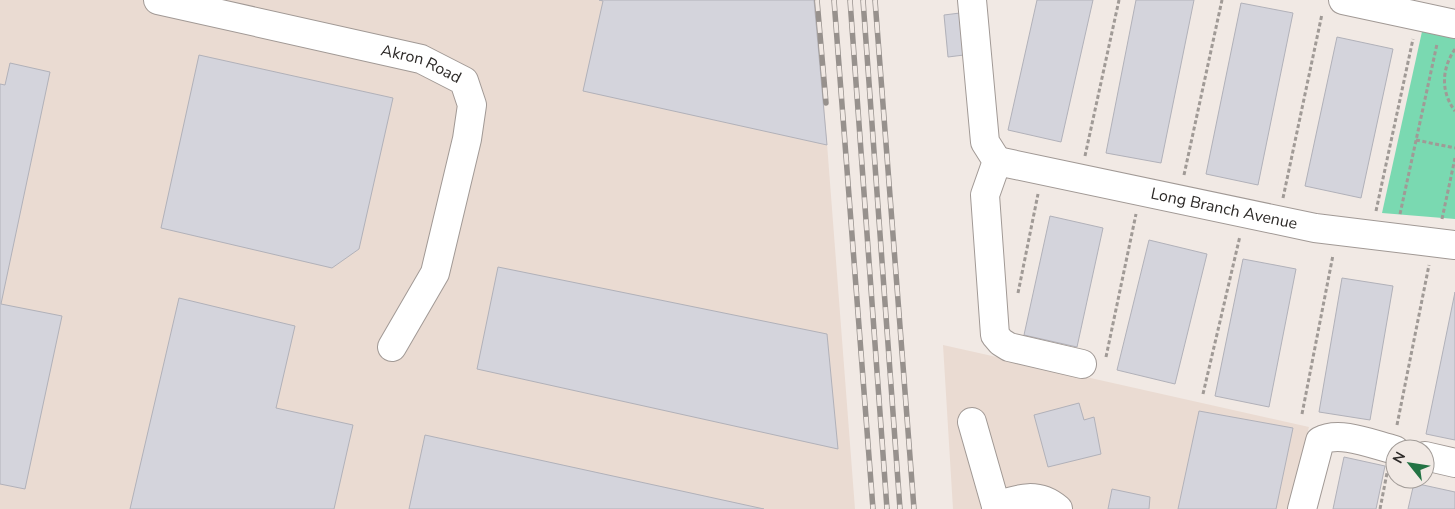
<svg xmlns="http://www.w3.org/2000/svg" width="1455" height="509" font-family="'Nunito Sans',sans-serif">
<rect width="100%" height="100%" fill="#f1e9e4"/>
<!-- built -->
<path fill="#eadbd2" d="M0 0H816L855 509H0Z
M943 345 1309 427 1288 509H953Z"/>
<!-- green -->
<path fill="#7ad9b1" d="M1423 27 1455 33V219L1382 213Z"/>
<!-- building -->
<path fill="#d4d4dc" stroke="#b1b1b9" d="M599 0H814L827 145 583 91 603 1Z
M1037 0H1093L1061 142 1008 130Z
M1136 0H1194L1161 163 1106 153Z
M1241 3 1293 13 1258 185 1206 174Z
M960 13 964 55 948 57 944 15Z
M1337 37 1393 49 1361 198 1305 186Z
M199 55 393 98 359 249 332 268 161 228Z
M10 63 50 72 1 304 62 316 25 489 0 484V84L5 85Z
M1050 216 1103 228 1077 347 1024 335Z
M1149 240 1207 254 1175 384 1117 370Z
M1243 259 1296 269 1269 407 1215 396Z
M498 267 827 334 838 449 477 369Z
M1342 278 1393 286 1370 420 1319 412Z
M1455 292V440L1426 434Z
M179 298 295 326 276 408 353 425 334 509H130Z
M1079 403 1084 420 1094 417 1101 454 1048 467 1034 415Z
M1199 411 1293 428 1276 509H1178Z
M425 435 764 509H409Z
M1344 457 1385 466 1376 509H1333Z
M1414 483 1455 492V509H1408Z
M1112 489 1150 497 1149 509H1108Z"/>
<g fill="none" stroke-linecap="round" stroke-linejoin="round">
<defs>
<g id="minor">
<path id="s1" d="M158 0 421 59 464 81 472 105 467 139 435 273 392 347"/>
<path d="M972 0 985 142 997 161 985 195 995 335 1001 342 1009 347 1082 364"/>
<path d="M1343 0 1455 24"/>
<path id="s2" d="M997 161 1315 228 1455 245"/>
<path d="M972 422 996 506"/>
<path d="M1425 456 1455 463"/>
<path d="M997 509 996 506C1020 498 1038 492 1058 509"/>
<path d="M1302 509 1320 441C1340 430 1374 445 1395 450"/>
</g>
</defs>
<!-- minor casing -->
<use href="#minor" stroke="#a19995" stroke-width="30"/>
<!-- path -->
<path stroke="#a09a96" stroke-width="3" stroke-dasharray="4 2.5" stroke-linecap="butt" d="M1455 49C1442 68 1440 91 1455 111
M1416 140 1455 148
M1085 156 1119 0
M1184 175 1222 0
M1283 198 1322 14
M1376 211 1413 39
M1400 214 1437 44
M1442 219 1455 158
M1018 293 1038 194
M1106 357 1136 214
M1203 394 1240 236
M1302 414 1333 255
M1397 425 1429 265
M1380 509 1387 473"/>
<!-- minor -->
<use href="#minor" stroke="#fff" stroke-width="28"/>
<defs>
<path id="rail" d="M817 0 826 103
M834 0 873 509
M850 0 887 509
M863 0 900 509
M875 0 914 509"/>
</defs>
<!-- rail casing -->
<use href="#rail" stroke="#97918d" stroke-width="5.5"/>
<!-- rail -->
<use href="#rail" stroke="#f1e9e4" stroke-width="4" stroke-dasharray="11" stroke-linecap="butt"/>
</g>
<g text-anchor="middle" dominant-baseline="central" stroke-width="5" stroke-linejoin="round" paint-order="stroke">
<!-- street labels -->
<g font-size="16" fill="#2c2927" stroke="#f1e9e4">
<text stroke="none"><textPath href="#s1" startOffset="271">Akron Road</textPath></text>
<text stroke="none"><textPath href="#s2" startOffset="232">Long Branch Avenue</textPath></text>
</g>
</g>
<!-- north arrow -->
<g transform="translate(1410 464) rotate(300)"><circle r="24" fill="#f1e9e4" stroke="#a29c98"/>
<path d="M0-4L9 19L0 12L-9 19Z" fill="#237344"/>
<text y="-8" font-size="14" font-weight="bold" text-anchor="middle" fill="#2c2927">N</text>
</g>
</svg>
